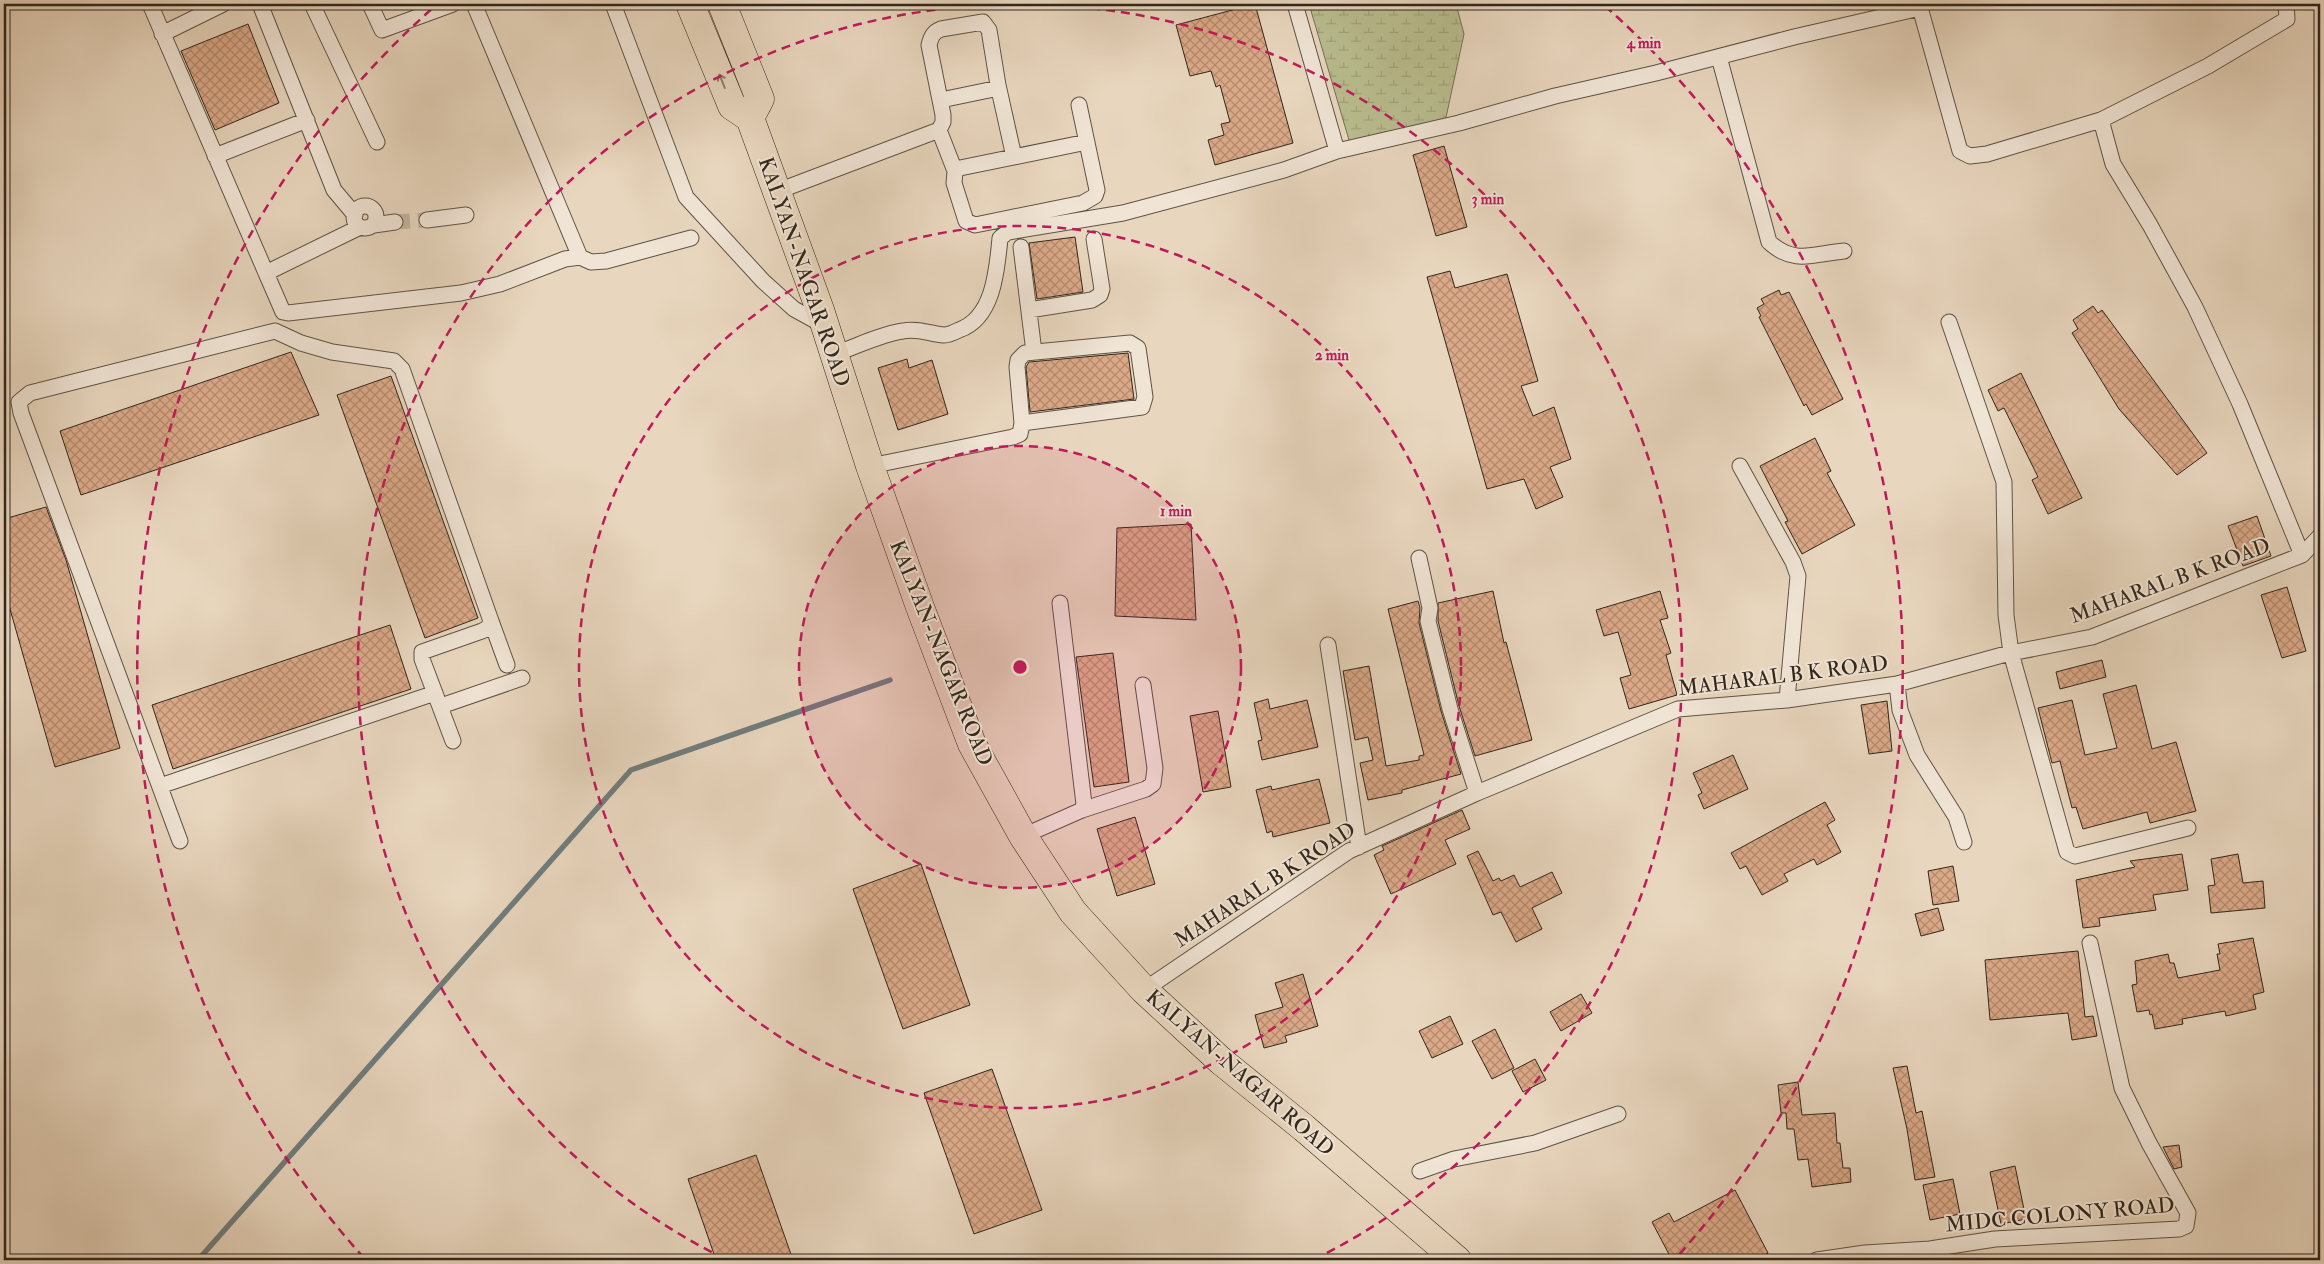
<svg xmlns="http://www.w3.org/2000/svg" width="2324" height="1264" font-family="'IM FELL Double Pica',serif">
<defs>
<pattern id="wetland-marsh" width="20" height="14" patternUnits="userSpaceOnUse" patternTransform="scale(1.25)"><rect width="20" height="14" fill="#b9bd8f"/><path d="M1 5h8M5 5V1M11 12h8M15 12V8" fill="none" stroke="#a0a27b"/></pattern>
<pattern id="building-cross-hatch" width="8" height="8" patternUnits="userSpaceOnUse" patternTransform="scale(1.25)"><rect width="8" height="8" fill="#dca988"/><path d="M0 0l8 8M0 8l8-8" fill="none" stroke="#b38a6e"/></pattern>
</defs>
<rect width="100%" height="100%" fill="#e8d6be"/>
<filter id="stains"><feTurbulence type="fractalNoise" baseFrequency=".004" numOctaves="4"/><feColorMatrix values="0 0 0 0 .2 0 0 0 0 .09 0 0 0 0 .02 0 0 0 .5 -.17"/></filter>
<radialGradient id="worn" r=".72"><stop offset=".6" stop-color="#630" stop-opacity="0"/><stop offset="1" stop-color="#630" stop-opacity=".3"/></radialGradient>
<!-- wetland -->
<path fill="url(#wetland-marsh)" stroke="#757256" d="M1309 4H1456L1464 34 1445 122 1357 150 1349 140Z"/>
<g fill="none" stroke-linecap="round" stroke-linejoin="round">
<!-- stream -->
<path stroke="#717d7d" stroke-width="5.5" d="M198 1260 631 770 890 680"/>
</g>
<!-- building -->
<path fill="url(#building-cross-hatch)" stroke="#31271c" d="M1255 4 1293 143 1215 165 1208 140 1224 135 1221 124 1230 122 1220 85 1216 87 1211 71 1190 76 1176 25Z
M248 24 279 103 215 130 181 51Z
M1444 146 1467 227 1436 236 1413 155Z
M1075 237 1083 292 1037 299 1029 243Z
M1450 271 1455 288 1507 274 1538 381 1521 386 1533 416 1554 407 1571 459 1550 467 1563 497 1536 509 1524 479 1487 489 1427 277Z
M1779 290 1781 295 1789 292 1843 399 1812 415 1806 404 1804 406 1759 317 1761 316 1757 308 1764 304 1761 299Z
M2093 306 2098 313 2102 310 2207 453 2177 475 2119 409 2072 333 2078 329 2073 320Z
M291 352 319 415 81 495 60 431Z
M1128 353 1134 399 1030 412 1026 367 1029 362Z
M907 359 909 368 932 360 948 414 898 430 878 368Z
M2021 373 2082 498 2048 514 2032 480 2038 477 2004 408 1998 411 1988 390Z
M391 376 478 618 425 638 337 395Z
M1815 438 1831 471 1827 473 1855 525 1802 554 1785 522 1788 521 1760 466Z
M46 507 66 560 120 748 55 767 4 588V519Z
M2257 516 2271 556 2243 566 2228 526Z
M1191 524 1196 620 1115 616 1117 528Z
M2287 587 2306 651 2282 658 2261 595Z
M1493 591 1504 643 1506 642 1532 740 1475 756 1459 706 1438 621V603Z
M1660 591 1668 618 1660 620 1671 653 1666 655 1677 695 1629 709 1620 678 1631 675 1618 632 1604 636 1596 610Z
M1418 601 1420 608 1419 623 1441 711 1461 774 1402 790V793L1368 800 1360 763 1373 760 1368 737 1355 740 1343 671 1369 666 1386 766 1419 760V756L1424 755 1388 609Z
M390 625 411 689 173 769 152 705Z
M1113 653 1129 782 1094 787 1076 657Z
M2102 660 2106 677 2060 689 2056 672Z
M2136 685 2152 749 2176 742 2196 811 2150 823 2147 812 2083 829 2076 807 2072 808 2060 761 2052 763 2038 708 2072 700 2085 755 2117 748 2103 694Z
M1268 699 1270 709 1307 700 1318 747 1262 760 1258 741 1262 740 1254 703Z
M1887 701 1892 751 1869 754 1861 705Z
M1218 711 1231 787 1203 792 1190 716Z
M1733 755 1748 789 1704 809 1698 795 1702 793 1693 773Z
M1319 779 1330 823 1273 837 1272 831 1267 833 1256 790 1271 786 1272 790Z
M1825 802 1835 820 1827 825 1841 852 1817 865 1814 859 1784 874 1788 881 1762 895 1746 866 1740 869 1731 853Z
M1462 810 1470 829 1445 840 1456 864 1391 894 1374 855 1384 850 1382 846Z
M1135 817 1155 884 1117 896 1097 829Z
M1478 851 1493 881 1499 878 1501 881 1514 875 1520 887 1552 872 1562 893 1532 908 1542 929 1516 942 1501 912 1493 915 1467 856Z
M2182 854 2188 890 2153 895 2156 910 2099 918 2100 926 2083 928 2076 880 2135 867 2130 861Z
M2238 854 2243 883 2263 881 2265 908 2211 913 2208 886 2215 885 2211 859Z
M921 864 970 1005 903 1029 853 889Z
M1953 866 1959 901 1933 905 1928 871Z
M1938 908 1944 930 1921 936 1915 914Z
M2253 938 2264 992 2253 995 2256 1009 2226 1016 2225 1011 2182 1019 2183 1024 2155 1029 2152 1014 2150 1015 2149 1010 2137 1012 2132 985 2137 984 2135 961 2168 954 2170 963H2174L2178 978 2220 970 2217 954H2220L2218 944Z
M2078 951 2085 1017 2093 1016 2097 1036 2072 1040 2068 1013 1990 1020 1985 960Z
M1303 974 1318 1026 1285 1036 1287 1042 1264 1048 1255 1015 1283 1007 1275 983Z
M1581 994 1592 1013 1561 1031 1550 1012Z
M1450 1016 1463 1044 1432 1058 1419 1031Z
M1495 1029 1514 1068 1492 1079 1472 1041Z
M1535 1059 1546 1080 1523 1092 1512 1071Z
M1907 1066 1916 1113 1922 1111 1935 1177 1915 1180 1907 1129 1893 1068Z
M992 1069 1042 1210 974 1234 924 1093Z
M1798 1082 1802 1115 1835 1113 1837 1143H1840L1843 1168H1850L1851 1182 1812 1187 1808 1159 1798 1160 1794 1129H1787L1786 1113H1781L1778 1085Z
M2179 1145 2182 1167 2174 1169 2163 1147Z
M756 1155 793 1260H716L688 1179Z
M2015 1166 2026 1219 2001 1224 1990 1172Z
M1953 1179 1960 1214 1930 1220 1923 1185Z
M1735 1190 1768 1253 1754 1260H1672L1652 1222 1669 1213 1674 1222Z"/>
<g fill="none" stroke-linecap="round" stroke-linejoin="round">
<!-- street-tunnel -->
<path stroke="#c3b39e" stroke-width="15" stroke-dasharray="15 8" stroke-linecap="butt" d="M395 222 427 220"/>
<defs>
<path id="street" d="M150 4 266 273 360 227
M260 4 334 190 355 215
M312 4 377 142
M370 4 382 30 453 4
M474 4 580 257
M613 4 686 197 763 281 794 309 825 326
M1295 4 1337 151
M1919 4 1960 151 1970 156 1987 154 2101 120 2113 164 2150 225 2195 307 2240 404 2302 555
M162 34 223 4
M1719 57 1769 242C1794 265 1813 254 1844 251
M998 85 1014 157
M2101 120 2208 66 2287 19 2286 4
M939 130 955 171 954 183 966 221 975 225 1083 203 1095 196 1097 190 1079 105
M215 156 307 120
M955 171 960 168 1087 142
M778 191 939 130 943 122V115L929 45C931 37 933 32 941 29L983 22 989 30 998 85 994 89 941 100
M354 217a11 11 0 1 1 22 0a11 11 0 1 1-22 0Z
M427 220 466 215
M374 225 395 222
M1021 247 1034 352
M266 273 283 312 288 313 461 293 500 284 565 259 580 257 591 262 606 261 691 238
M1029 310 1092 300 1100 295 1102 289 1094 239
M1949 322 2004 482 2006 615 2011 653 2067 852 2075 856 2188 828
M834 354C856 347 880 334 903 331 918 328 930 334 944 335 949 335 955 332 959 330 994 318 997 269 1000 238L1008 232 1123 213 1284 170 1337 151 1459 123 1555 96 1656 73 1794 37 1920 8
M870 466 1013 437 1020 434 1022 423 1017 367 1018 360 1025 353 1130 343 1138 348 1145 397 1142 407 1022 423
M1740 466 1793 562 1798 576 1787 700
M1419 558 1430 608 1428 621 1450 709 1477 793
M491 621 507 665
M1328 645 1359 847
M1897 684 1900 710 1917 755 1956 817 1964 842
M441 706 522 678
M160 786 435 693
M1082 810 1146 789 1153 784 1155 768 1143 685
M1023 836 1082 810 1084 804 1060 603
M180 841 21 413 19 402 30 393 275 331 301 343 332 352 394 361 402 369 491 621 488 628 482 631 422 652V659L453 741
M1144 990 1349 851 1477 793 1678 709 1787 700 1897 684 2006 654 2092 637 2302 555 2320 536
M1420 1171 1454 1159 1535 1143 1618 1114
M1817 1260 1865 1253 1930 1249 1995 1239 2179 1229 2186 1226 2188 1213 2149 1143 2122 1088 2090 943"/>
<path id="highway" d="M690 4 732 106 750 118
M722 4 760 99 750 118 820 310 870 466 920 607 972 744 1023 836 1073 912 1144 990 1221 1061 1304 1128 1457 1260"/>
</defs>
<!-- street casing -->
<use href="#street" stroke="#5f5344" stroke-width="17"/>
<!-- highway casing -->
<use href="#highway" stroke="#31271c" stroke-width="29"/>
<!-- street -->
<use href="#street" stroke="#f0e4d5" stroke-width="15"/>
<!-- highway -->
<use href="#highway" stroke="#e8d6be" stroke-width="28"/>
</g>
<!-- one-way arrows -->
<defs><path id="oneway-shaft" d="M-6 0H5M1.5-3L5.5 0L1.5 3" fill="none" stroke-width="1.6" stroke-linecap="round" stroke-linejoin="round" transform="scale(1.25)"/></defs>
<use stroke="#8c7e6d" href="#oneway-shaft" transform="translate(722 81) rotate(-112)"/>
<!-- distance rings -->
<circle cx="1020" cy="667" r="221" fill="#c2185b" fill-opacity=".12"/>
<g fill="none" stroke="#c2185b" stroke-width="2.5" stroke-dasharray="9 6">
<circle cx="1020" cy="667" r="221"/>
<circle cx="1020" cy="667" r="441"/>
<path d="M725 1259A662 662 0 1 1 1315 1259"/>
<path d="M364 1258A883 883 0 0 1 435 6M1605 6A883 883 0 0 1 1676 1258"/>
</g>
<g text-anchor="middle" dominant-baseline="central" stroke-width="4" stroke-linejoin="round" paint-order="stroke">
<!-- street labels -->
<g font-size="21" fill="#31271c" stroke="#f0e4d5">
<text transform="translate(804 272) rotate(71)">KALYAN-NAGAR ROAD</text>
<text transform="translate(2170 581) rotate(-20)">MAHARAL B K ROAD</text>
<text transform="translate(941 653) rotate(68)">KALYAN-NAGAR ROAD</text>
<text transform="translate(1783 676) rotate(-7)">MAHARAL B K ROAD</text>
<text transform="translate(1265 885) rotate(-33)">MAHARAL B K ROAD</text>
<text transform="translate(1240 1073) rotate(41)">KALYAN-NAGAR ROAD</text>
<text transform="translate(2060 1215) rotate(-5)">MIDC COLONY ROAD</text>
</g>
</g>
<circle cx="1020" cy="667" r="8" fill="#c2185b" stroke="#f0e4d5" stroke-width="2.5"/>
<g font-size="15" text-anchor="middle" font-weight="bold" fill="#c2185b" stroke="#f0e4d5" stroke-width="4" stroke-linejoin="round" paint-order="stroke">
<text x="1644" y="48">4 min</text>
<text x="1488" y="204">3 min</text>
<text x="1332" y="360">2 min</text>
<text x="1176" y="516">1 min</text>
</g>
<!-- margin -->
<rect width="2324" height="1264" fill="none" stroke="#e8d6be" stroke-width="20"/>
<rect x="5" y="5" width="2314" height="1254" fill="none" stroke="#31271c" stroke-width="2.5"/>
<rect x="10" y="10" width="2304" height="1244" fill="none" stroke="#31271c"/>
<rect width="100%" height="100%" filter="url(#stains)"/>
<rect width="100%" height="100%" fill="url(#worn)"/>
</svg>
